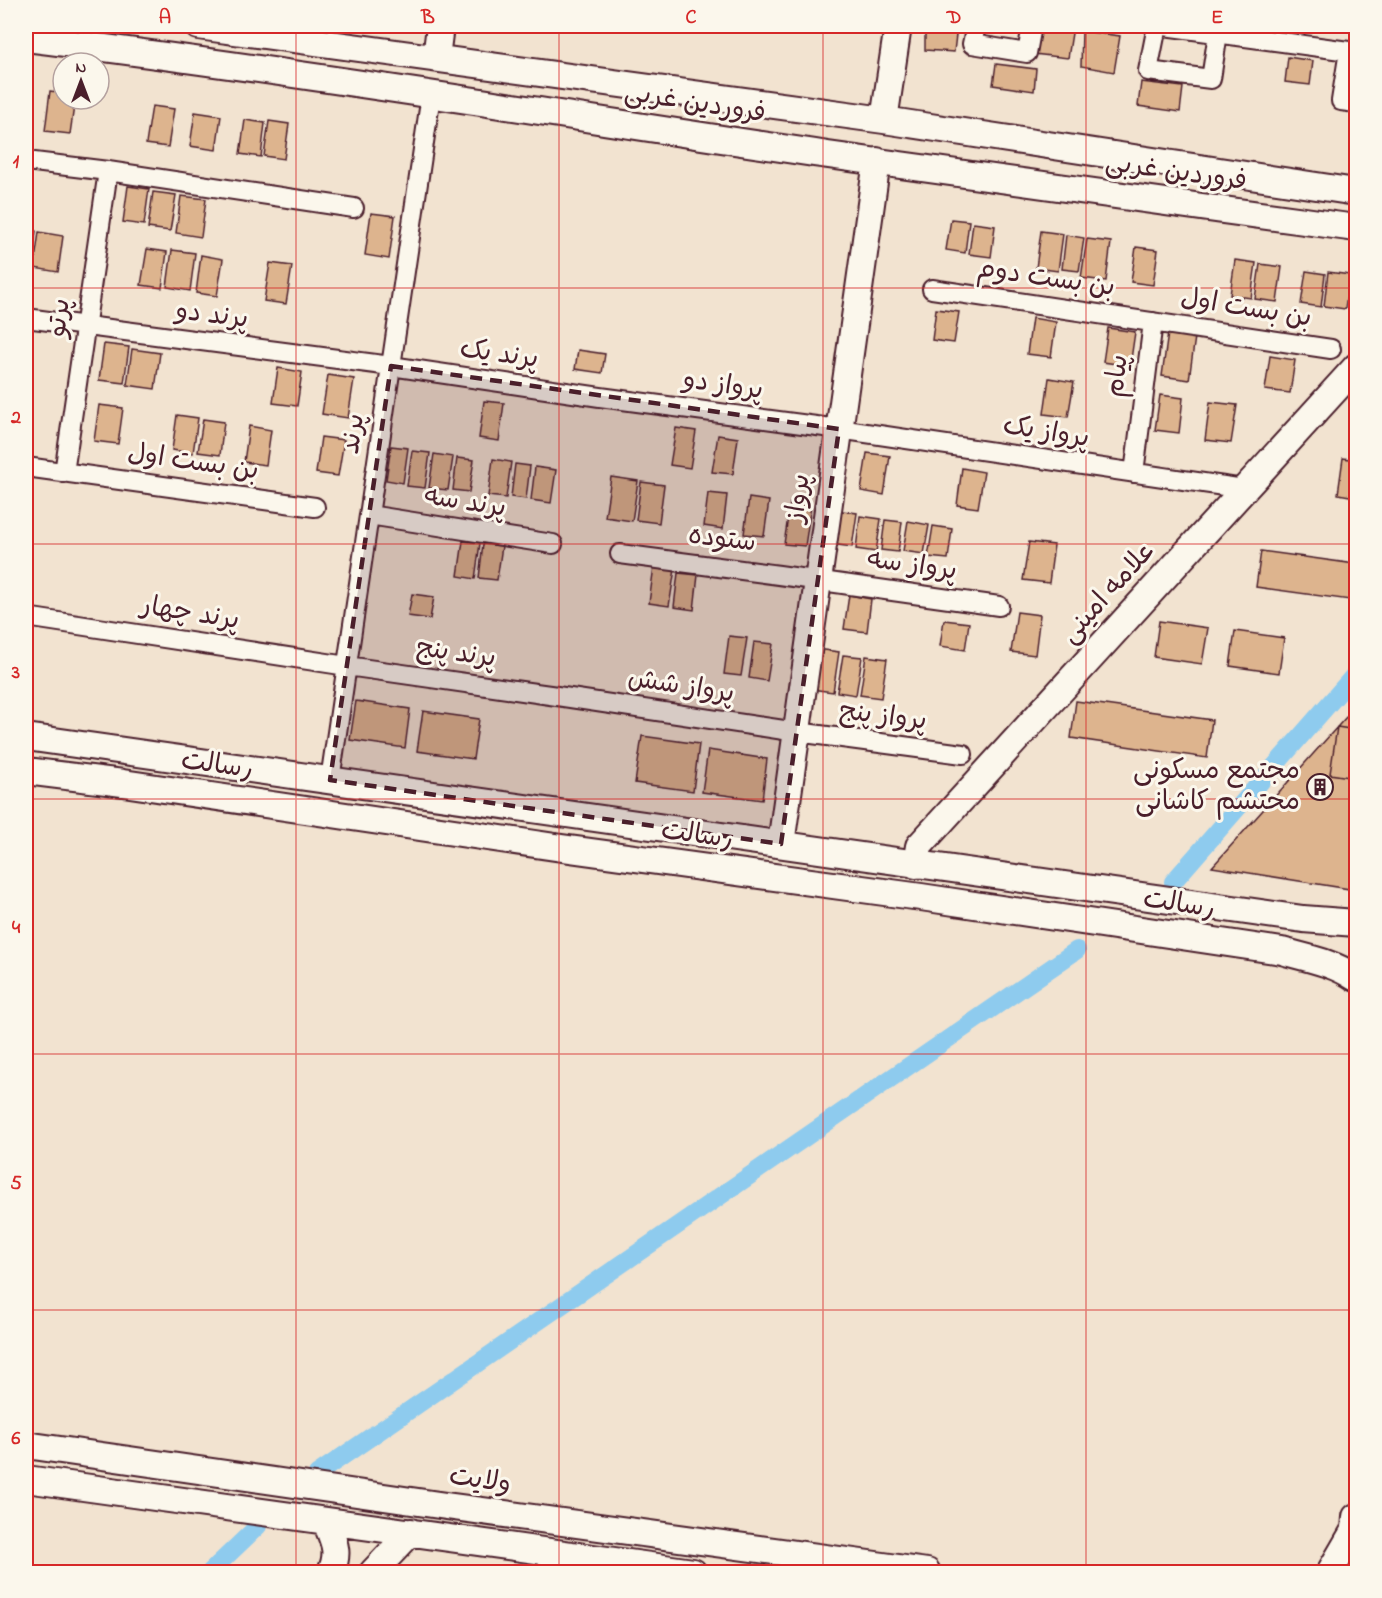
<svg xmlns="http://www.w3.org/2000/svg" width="1382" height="1598" font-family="'Indie Flower','Playpen Sans Arabic',sans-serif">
<rect width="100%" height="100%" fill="#f2e3d0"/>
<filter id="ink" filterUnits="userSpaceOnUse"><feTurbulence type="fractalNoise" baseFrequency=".0167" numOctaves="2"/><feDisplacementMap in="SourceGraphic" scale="12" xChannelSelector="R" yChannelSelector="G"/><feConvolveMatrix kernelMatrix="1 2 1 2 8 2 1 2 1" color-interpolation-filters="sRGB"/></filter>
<g filter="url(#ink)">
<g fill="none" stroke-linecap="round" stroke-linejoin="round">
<!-- canal -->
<path stroke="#8ecbee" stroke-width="18" d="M1173 882 1356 673
M317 1474 1077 950
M210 1572 258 1526"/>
</g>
<!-- building -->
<path fill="#ddb48e" stroke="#4a1f2b" stroke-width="1.5" d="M925 26H957L954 52 925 50Z
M1038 26 1073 27 1068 58 1034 54Z
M1082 31 1120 36 1114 72 1081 66Z
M1288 57 1313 61 1310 85 1285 82Z
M996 64 1036 69 1034 91 993 85Z
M1141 82 1183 87 1180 112 1138 106Z
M50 91 63 93V99H75L70 134 45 131Z
M152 106 174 109 168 147 146 144Z
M195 112 221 116 216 150 190 146Z
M245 120 265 123 261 157 240 154Z
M269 121 289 124 284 159 264 156Z
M128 186 149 189 144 225 123 222Z
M153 192 176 195 170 231 148 228Z
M181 196 206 199 201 237 176 233Z
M371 213 395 216 389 259 365 255Z
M951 219 969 221 965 253 946 250Z
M973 223 995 226 991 257 969 254Z
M26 229 36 231 31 266 26 265Z
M1041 231 1063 234 1058 271 1036 268Z
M39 232 63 236 58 272 34 268Z
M1066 235 1084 238 1079 271 1062 269Z
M1087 239 1111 242 1106 281 1081 278Z
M1136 247 1158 250 1153 285 1131 282Z
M147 249 167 252 162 288 141 285Z
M172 250 195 253 190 291 167 287Z
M201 255 223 259 217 296 196 293Z
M1235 260 1256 263 1251 298 1230 295Z
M270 263 292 266 286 304 264 301Z
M1260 264 1282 267 1277 302 1255 299Z
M1306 271 1325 274 1321 307 1301 304Z
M1328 272 1350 275 1345 309 1324 306Z
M936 309 959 312 954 343 932 340Z
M1032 318 1056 322 1051 357 1027 354Z
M1108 328 1135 332 1130 366 1103 362Z
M1168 333 1195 337 1189 380 1162 376Z
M104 344 129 347 124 383 99 380Z
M132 349 160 353 155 389 127 385Z
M578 350 605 354 602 373 575 369Z
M1270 356 1295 360 1290 393 1265 390Z
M278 368 302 372 297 406 273 403Z
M328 375 354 379 348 418 322 414Z
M1049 378 1074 382 1068 417 1044 414Z
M1160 395 1183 398 1179 433 1155 430Z
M484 401 504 403 499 441 479 438Z
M1210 402 1237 405 1231 443 1205 440Z
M99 405 123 408 118 444 94 441Z
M177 415 198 418 193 453 172 450Z
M203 419 224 422 220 455 198 452Z
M249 426 271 430 266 465 244 462Z
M676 428 696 431 690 468 670 465Z
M718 435 738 438 733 474 712 472Z
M321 437 344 440 338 476 316 473Z
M391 446 408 448 403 483 386 480Z
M412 451 430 453 425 488 407 486Z
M867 453 890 456 884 495 861 491Z
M434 454 453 457 448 490 429 488Z
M457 458 474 460 469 492 453 490Z
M1343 458 1356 460V497L1338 494Z
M493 459 511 462 506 498 488 496Z
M515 464 530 466 526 499 511 497Z
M535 467 556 470 551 503 531 500Z
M962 468 984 472 978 508 957 505Z
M611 477 638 481 632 521 605 517Z
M641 482 664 485 659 523 636 520Z
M708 493 727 495 723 529 704 526Z
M749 498 769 501 764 536 744 534Z
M790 503 811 506 805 546 784 544Z
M835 510 857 513 852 547 831 544Z
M860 516 881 519 876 552 856 549Z
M885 520 902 522 898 552 881 550Z
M908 521 929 525 924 554 903 551Z
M933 526 952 529 948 559 928 557Z
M463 541 480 543 475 579 458 576Z
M1029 542 1054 545 1049 583 1023 580Z
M483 544 502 546 497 580 479 578Z
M1261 551 1355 564 1350 600 1256 587Z
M654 566 675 569 669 606 649 603Z
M678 573 698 575 694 610 674 607Z
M412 594 434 597 430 619 408 616Z
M849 595 871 599 867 632 844 629Z
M1017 612 1040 615 1035 655 1011 652Z
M944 620 969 623 965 650 940 646Z
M1159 621 1208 628 1202 664 1154 657Z
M1235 631 1284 638 1279 673 1230 666Z
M729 636 747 638 741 676 724 674Z
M754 642 773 644 767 681 749 678Z
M817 649 839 652 833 692 811 689Z
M843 655 862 657 856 695 837 692Z
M866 656 887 659 881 698 860 695Z
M356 701 410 709 405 748 350 740Z
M1076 701 1212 720 1207 758 1071 738Z
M1356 706V890L1212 867Z
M423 711 479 719 473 759 417 751Z
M1337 727 1356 730V778L1330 774Z
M642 736 699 744 693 791 635 783Z
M708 750 767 759 762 800 702 792Z"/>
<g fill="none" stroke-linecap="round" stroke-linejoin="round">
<defs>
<path id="street" d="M976 26 972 44 1027 53 1032 26
M1157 26 1148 71 1211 79 1218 33
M1164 26 1356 52
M1349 51 1341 101 1356 103
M26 161 108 171 354 208
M932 289 1331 349
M26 318 391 366 600 397 839 429 1244 489
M26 467 315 507
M64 473 108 171
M1134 473 1153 322
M369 515 553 544
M620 554 779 575 999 606
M26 617 347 666 557 696 797 732 963 754
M330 780 431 95"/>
<path id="secondary" d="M198 26 884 120 1356 192
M26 38C294 71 560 115 828 155 1004 181 1180 204 1356 228
M436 58 440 26
M884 120 898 26
M26 737 1303 919 1356 923
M26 771 123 783 562 848 921 897 1282 951C1307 958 1335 963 1356 978
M781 844 877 161
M916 865 919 846 1356 367
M26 1445 446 1506 927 1572
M26 1479 693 1572
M326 1522C334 1542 340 1552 331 1572
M373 1572 411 1532
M1330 1572 1355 1529 1356 1517"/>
</defs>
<!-- street casing -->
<use href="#street" stroke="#4a1f2b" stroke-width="22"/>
<!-- secondary casing -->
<use href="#secondary" stroke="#4a1f2b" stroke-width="30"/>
<!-- street -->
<use href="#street" stroke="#fbf7ec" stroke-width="18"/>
<!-- secondary -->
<use href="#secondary" stroke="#fbf7ec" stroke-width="26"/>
</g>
</g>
<!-- marked area -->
<path fill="#4a1f2b" fill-opacity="0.2" stroke="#4a1f2b" stroke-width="4.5" stroke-dasharray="12 8" stroke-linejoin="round" d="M391 366 839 429 781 844 330 780Z"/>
<!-- grid -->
<path fill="none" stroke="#d62828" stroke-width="1.5" stroke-opacity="0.55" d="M296 26V1572M559 26V1572M823 26V1572M1086 26V1572M26 288H1356M26 544H1356M26 799H1356M26 1054H1356M26 1310H1356"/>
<!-- icons -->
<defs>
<symbol id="building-ring" viewBox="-11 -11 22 22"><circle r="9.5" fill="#fbf7ec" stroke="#4a1f2b" stroke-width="1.5"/><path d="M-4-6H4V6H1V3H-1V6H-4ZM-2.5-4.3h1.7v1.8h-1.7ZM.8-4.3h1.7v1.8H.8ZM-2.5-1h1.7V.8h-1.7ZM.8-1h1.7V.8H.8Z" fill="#4a1f2b"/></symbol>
</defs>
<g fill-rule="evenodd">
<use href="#building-ring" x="1305" y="772" width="30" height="30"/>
</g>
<g text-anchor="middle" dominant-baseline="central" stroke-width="6" stroke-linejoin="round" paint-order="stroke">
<!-- street labels -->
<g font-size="27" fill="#4a1f2b" stroke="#fbf7ec">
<text transform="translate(695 104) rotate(9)">فروردین غربی</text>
<text transform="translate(1176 173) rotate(8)">فروردین غربی</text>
<text transform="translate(1046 279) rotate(8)">بن بست دوم</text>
<text transform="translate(1246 309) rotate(9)">بن بست اول</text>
<text transform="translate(212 316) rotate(7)">پرند دو</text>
<text transform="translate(60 318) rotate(-82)">پرتو</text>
<text transform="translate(499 355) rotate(8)">پرند یک</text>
<text transform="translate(1118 376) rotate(-83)">پیام</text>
<text transform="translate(723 386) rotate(8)">پرواز دو</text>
<text transform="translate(1046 433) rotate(9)">پرواز یک</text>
<text transform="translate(354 434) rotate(-82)">پرند</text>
<text transform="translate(193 463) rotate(8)">بن بست اول</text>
<text transform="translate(799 498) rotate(-82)">پرواز</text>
<text transform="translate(465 503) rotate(9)">پرند سه</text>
<text transform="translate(722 540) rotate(7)">ستوده</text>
<text transform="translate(912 566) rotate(8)">پرواز سه</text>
<text transform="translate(1109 593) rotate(-48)">علامه امینی</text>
<text transform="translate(190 614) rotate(9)">پرند چهار</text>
<text transform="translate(456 654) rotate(8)">پرند پنج</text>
<text transform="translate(681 687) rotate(9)">پرواز شش</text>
<text transform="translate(883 717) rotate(7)">پرواز پنج</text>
<text transform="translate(217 766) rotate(8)">رسالت</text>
<text transform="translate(697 836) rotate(8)">رسالت</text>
<text transform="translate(1179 905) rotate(9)">رسالت</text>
<text transform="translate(480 1481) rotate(8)">ولایت</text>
</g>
<!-- poi labels -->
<g font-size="27" fill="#4a1f2b" stroke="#fbf7ec" text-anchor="end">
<text x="1300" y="771">مجتمع مسکونی<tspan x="1300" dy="31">محتشم کاشانی</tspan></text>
</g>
</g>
<!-- margin -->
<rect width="1382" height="1598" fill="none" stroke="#fbf7ec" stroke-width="66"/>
<!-- north arrow -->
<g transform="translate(81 81)"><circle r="28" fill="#fbf7ec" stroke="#b4a19f" stroke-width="1.5"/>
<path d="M0-4.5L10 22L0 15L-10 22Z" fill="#4a1f2b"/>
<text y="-9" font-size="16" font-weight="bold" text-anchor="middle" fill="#4a1f2b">N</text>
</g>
<rect x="33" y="33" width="1316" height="1532" fill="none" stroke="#d62828" stroke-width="2"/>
<g font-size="20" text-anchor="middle" font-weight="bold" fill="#d62828">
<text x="165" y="23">A</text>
<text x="428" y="23">B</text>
<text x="691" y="23">C</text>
<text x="954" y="23">D</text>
<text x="1217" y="23">E</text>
<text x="16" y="167">1</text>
<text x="16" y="423">2</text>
<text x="16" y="678">3</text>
<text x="16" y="933">4</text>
<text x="16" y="1189">5</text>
<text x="16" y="1444">6</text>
</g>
</svg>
